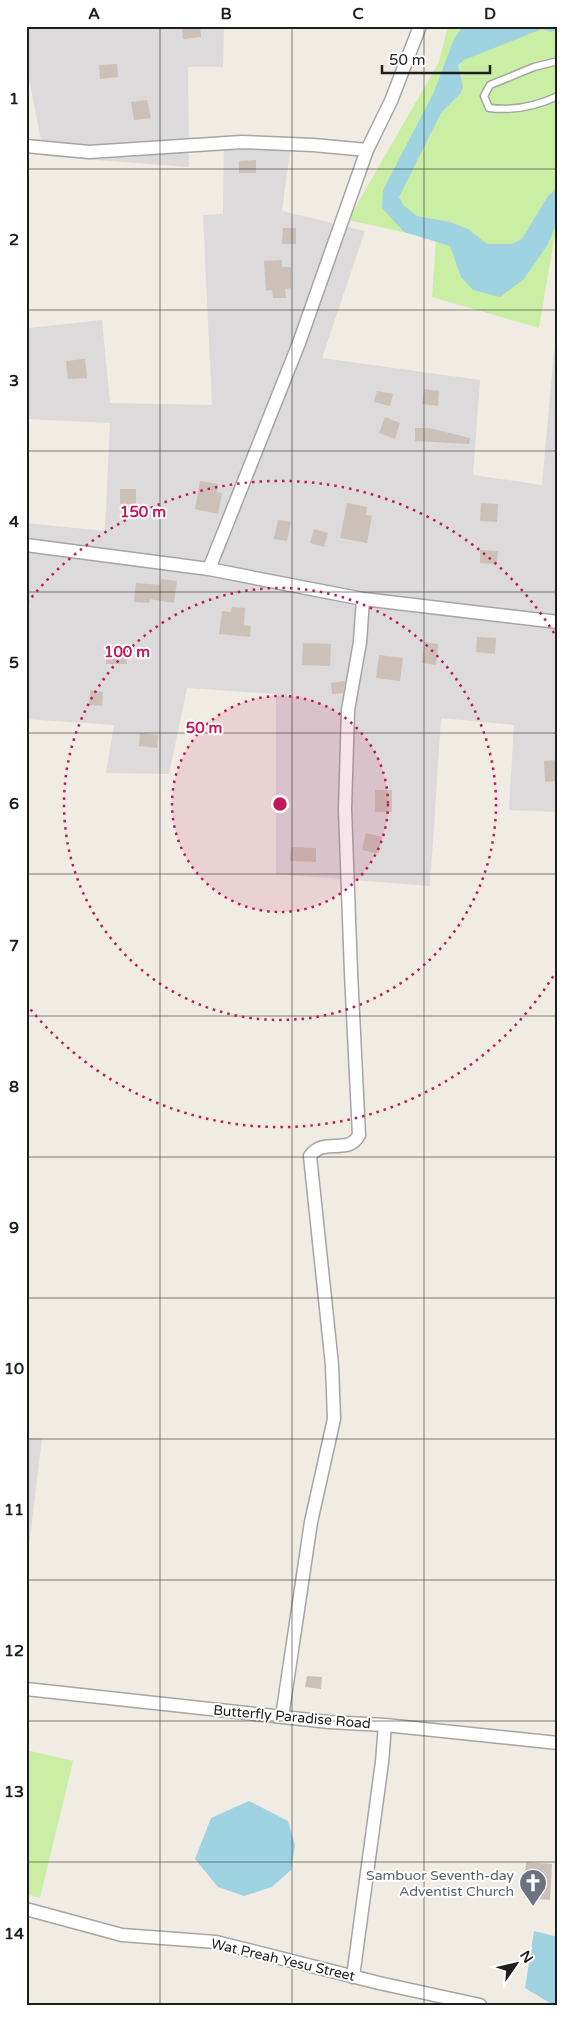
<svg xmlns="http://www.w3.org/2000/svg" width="584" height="2031" font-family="'Varela Round',sans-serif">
<rect width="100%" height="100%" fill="#f0ebe3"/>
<!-- residential -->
<path fill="#dcdada" d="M26 26H224L223 67H188L189 167 44 156 26 63Z
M224 140 291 144 282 211 365 231 322 358 480 380 473 475 542 485 554 351H558V812L509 810 514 725 441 718 430 886 276 874V694L187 688 169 774 106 773 114 725 26 719V523L105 531 110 423 26 419 29 328 102 320 110 403 212 405 203 215 223 214Z
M26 1438H42L26 1571Z"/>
<!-- grass -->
<path fill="#caeea4" d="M448 26H558V216L539 328 432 297 436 239 348 220 439 62Z
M26 1750 73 1761 40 1898 26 1894Z"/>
<!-- water -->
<path fill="#9fd3e1" d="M463 26H558V29L551 32 542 29 464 60 458 65 463 87 460 94 441 113 399 197 403 205 417 216 450 222 468 229 487 244H512L522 239 548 196 558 188V220L548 244 524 279 500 297 473 290 461 277 450 246 404 232 382 208 383 190 434 92 454 39Z
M249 1801 288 1821 295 1845 291 1870 272 1887 244 1896 218 1887 195 1859 211 1818Z
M534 1931 558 1937V2003H550L525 1988Z"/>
<!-- building -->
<path fill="#ccc1b8" d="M182 26H200L201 37 183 39Z
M117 64 118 77 100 79 99 65Z
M147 100 151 118 134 120 131 102Z
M256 160V173H239V161Z
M283 228H296V244H282Z
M282 260V267H291V288L285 289 286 298H273L272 290 266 291 264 261Z
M85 359 87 378 68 379 66 361Z
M424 389 439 391 438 406 422 404Z
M377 391 393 394 390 406 374 402Z
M385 417 400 423 395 439 379 433Z
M415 428H429L470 438 469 444 415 441Z
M200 481 218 484 217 492 222 493 218 514 195 509Z
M120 489H136V504H120Z
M347 503 367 507 366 515 372 516 367 543 340 538Z
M481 503 498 504 497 522 480 521Z
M278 520 291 522 287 541 274 539Z
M314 529 328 533 324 547 310 543Z
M480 550 498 551 497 564 480 563Z
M161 579 177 581 174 603 150 599 149 603 134 602 136 583 160 585Z
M232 607 245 608 244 625 251 626 250 637 219 634 222 611 231 612Z
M477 637 496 638 495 654 476 652Z
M424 642 438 644 436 665 422 663Z
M303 643 331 644 330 666 302 665Z
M106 646H127V664H106Z
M379 655 403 658 400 681 376 678Z
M345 681 343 693 332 694 331 683Z
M90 690 103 692 102 706 89 705Z
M140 733 158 735 157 748 139 746Z
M558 760V781L545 782 544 761Z
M375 790H392V812H375Z
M366 833 382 837 379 854 362 850Z
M291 847 316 848V862L290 861Z
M307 1676 322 1677 321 1689 305 1687Z
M526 1862 552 1864 550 1900 524 1898Z"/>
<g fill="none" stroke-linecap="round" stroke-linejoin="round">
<defs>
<path id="lane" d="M558 61 534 67 490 85 484 96 489 108C514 111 535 107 558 96"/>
<path id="street" d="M26 146 89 152 242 142 313 145 367 150
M26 545 209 569 363 599 558 622
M209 569 299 343 367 150 391 101 420 26
M26 1689 329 1722 385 1725 558 1743
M282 1717 311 1522 334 1419 332 1365 310 1156C325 1136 348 1156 359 1135L351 973 345 809 348 710 360 642 363 599
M26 1909 122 1935 216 1942 379 1983 480 2005
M353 1977 382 1762 385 1725"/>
</defs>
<!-- lane casing -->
<use href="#lane" stroke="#a5a5a5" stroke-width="9"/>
<!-- street casing -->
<use href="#street" stroke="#a5a5a5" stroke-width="15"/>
<!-- lane -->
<use href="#lane" stroke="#fff" stroke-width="6"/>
<!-- street -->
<use href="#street" stroke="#fff" stroke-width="12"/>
</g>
<!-- grid -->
<path fill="none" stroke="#1e1e1e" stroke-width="1" stroke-opacity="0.55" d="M160 26V2005M292 26V2005M424 26V2005M26 169H558M26 310H558M26 451H558M26 592H558M26 733H558M26 874H558M26 1016H558M26 1157H558M26 1298H558M26 1439H558M26 1580H558M26 1721H558M26 1862H558"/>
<!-- distance rings -->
<circle cx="280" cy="804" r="108" fill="#c2185b" fill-opacity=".12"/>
<g fill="none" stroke="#c2185b" stroke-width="2.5" stroke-dasharray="2.5 5">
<circle cx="280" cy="804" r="108"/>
<circle cx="280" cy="804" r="216"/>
<path d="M557 970A323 323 0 0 1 27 1005M27 603A323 323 0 0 1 557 638"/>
</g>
<!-- icons -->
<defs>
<symbol id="church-pin" viewBox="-11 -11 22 30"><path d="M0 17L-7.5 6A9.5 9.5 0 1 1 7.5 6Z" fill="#6b7280" stroke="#fff"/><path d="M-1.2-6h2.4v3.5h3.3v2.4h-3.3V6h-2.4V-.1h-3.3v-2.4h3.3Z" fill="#fff"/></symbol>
</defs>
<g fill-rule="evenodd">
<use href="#church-pin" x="517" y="1867" width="32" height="43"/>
</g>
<g text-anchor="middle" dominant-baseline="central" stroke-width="4" stroke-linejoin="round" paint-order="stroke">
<!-- street labels -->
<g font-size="14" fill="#1e1e1e" stroke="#fff">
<text transform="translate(292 1717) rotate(5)">Butterfly Paradise Road</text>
<text transform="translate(283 1960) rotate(13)">Wat Preah Yesu Street</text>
</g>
<!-- worship labels -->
<g font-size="14" fill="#5b616d" stroke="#fff" text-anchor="end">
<text x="514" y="1875">Sambuor Seventh-day<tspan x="514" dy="16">Adventist Church</tspan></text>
</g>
</g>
<circle cx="280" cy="804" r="8" fill="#c2185b" stroke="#fff" stroke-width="2.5"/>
<g font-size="15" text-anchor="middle" font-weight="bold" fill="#c2185b" stroke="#fff" stroke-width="4" stroke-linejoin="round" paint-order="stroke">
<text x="143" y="517">150 m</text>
<text x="127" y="657">100 m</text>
<text x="204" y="733">50 m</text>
</g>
<!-- border -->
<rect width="584" height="2031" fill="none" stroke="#ffffff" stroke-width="55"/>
<!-- north arrow -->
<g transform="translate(516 1964) rotate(56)" stroke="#ffffff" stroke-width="4" paint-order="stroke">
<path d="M0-4L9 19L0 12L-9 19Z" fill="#1e1e1e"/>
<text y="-8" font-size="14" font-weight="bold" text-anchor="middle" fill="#1e1e1e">N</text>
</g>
<!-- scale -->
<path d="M382 65v8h108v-8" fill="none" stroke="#1e1e1e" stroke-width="2.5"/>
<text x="389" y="65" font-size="15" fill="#1e1e1e" stroke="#ffffff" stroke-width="4" paint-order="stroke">50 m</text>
<rect x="28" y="28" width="528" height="1976" fill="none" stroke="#1e1e1e" stroke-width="2"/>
<g font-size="16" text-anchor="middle" font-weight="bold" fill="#1e1e1e">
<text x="94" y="19">A</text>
<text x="226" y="19">B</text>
<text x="358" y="19">C</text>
<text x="490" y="19">D</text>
<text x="14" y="104">1</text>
<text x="14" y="245">2</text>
<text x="14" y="386">3</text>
<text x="14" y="527">4</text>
<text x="14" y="668">5</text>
<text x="14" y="809">6</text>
<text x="14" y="951">7</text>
<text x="14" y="1092">8</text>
<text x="14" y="1233">9</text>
<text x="14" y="1374">10</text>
<text x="14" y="1515">11</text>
<text x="14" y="1656">12</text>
<text x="14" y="1797">13</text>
<text x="14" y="1939">14</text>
</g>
</svg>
